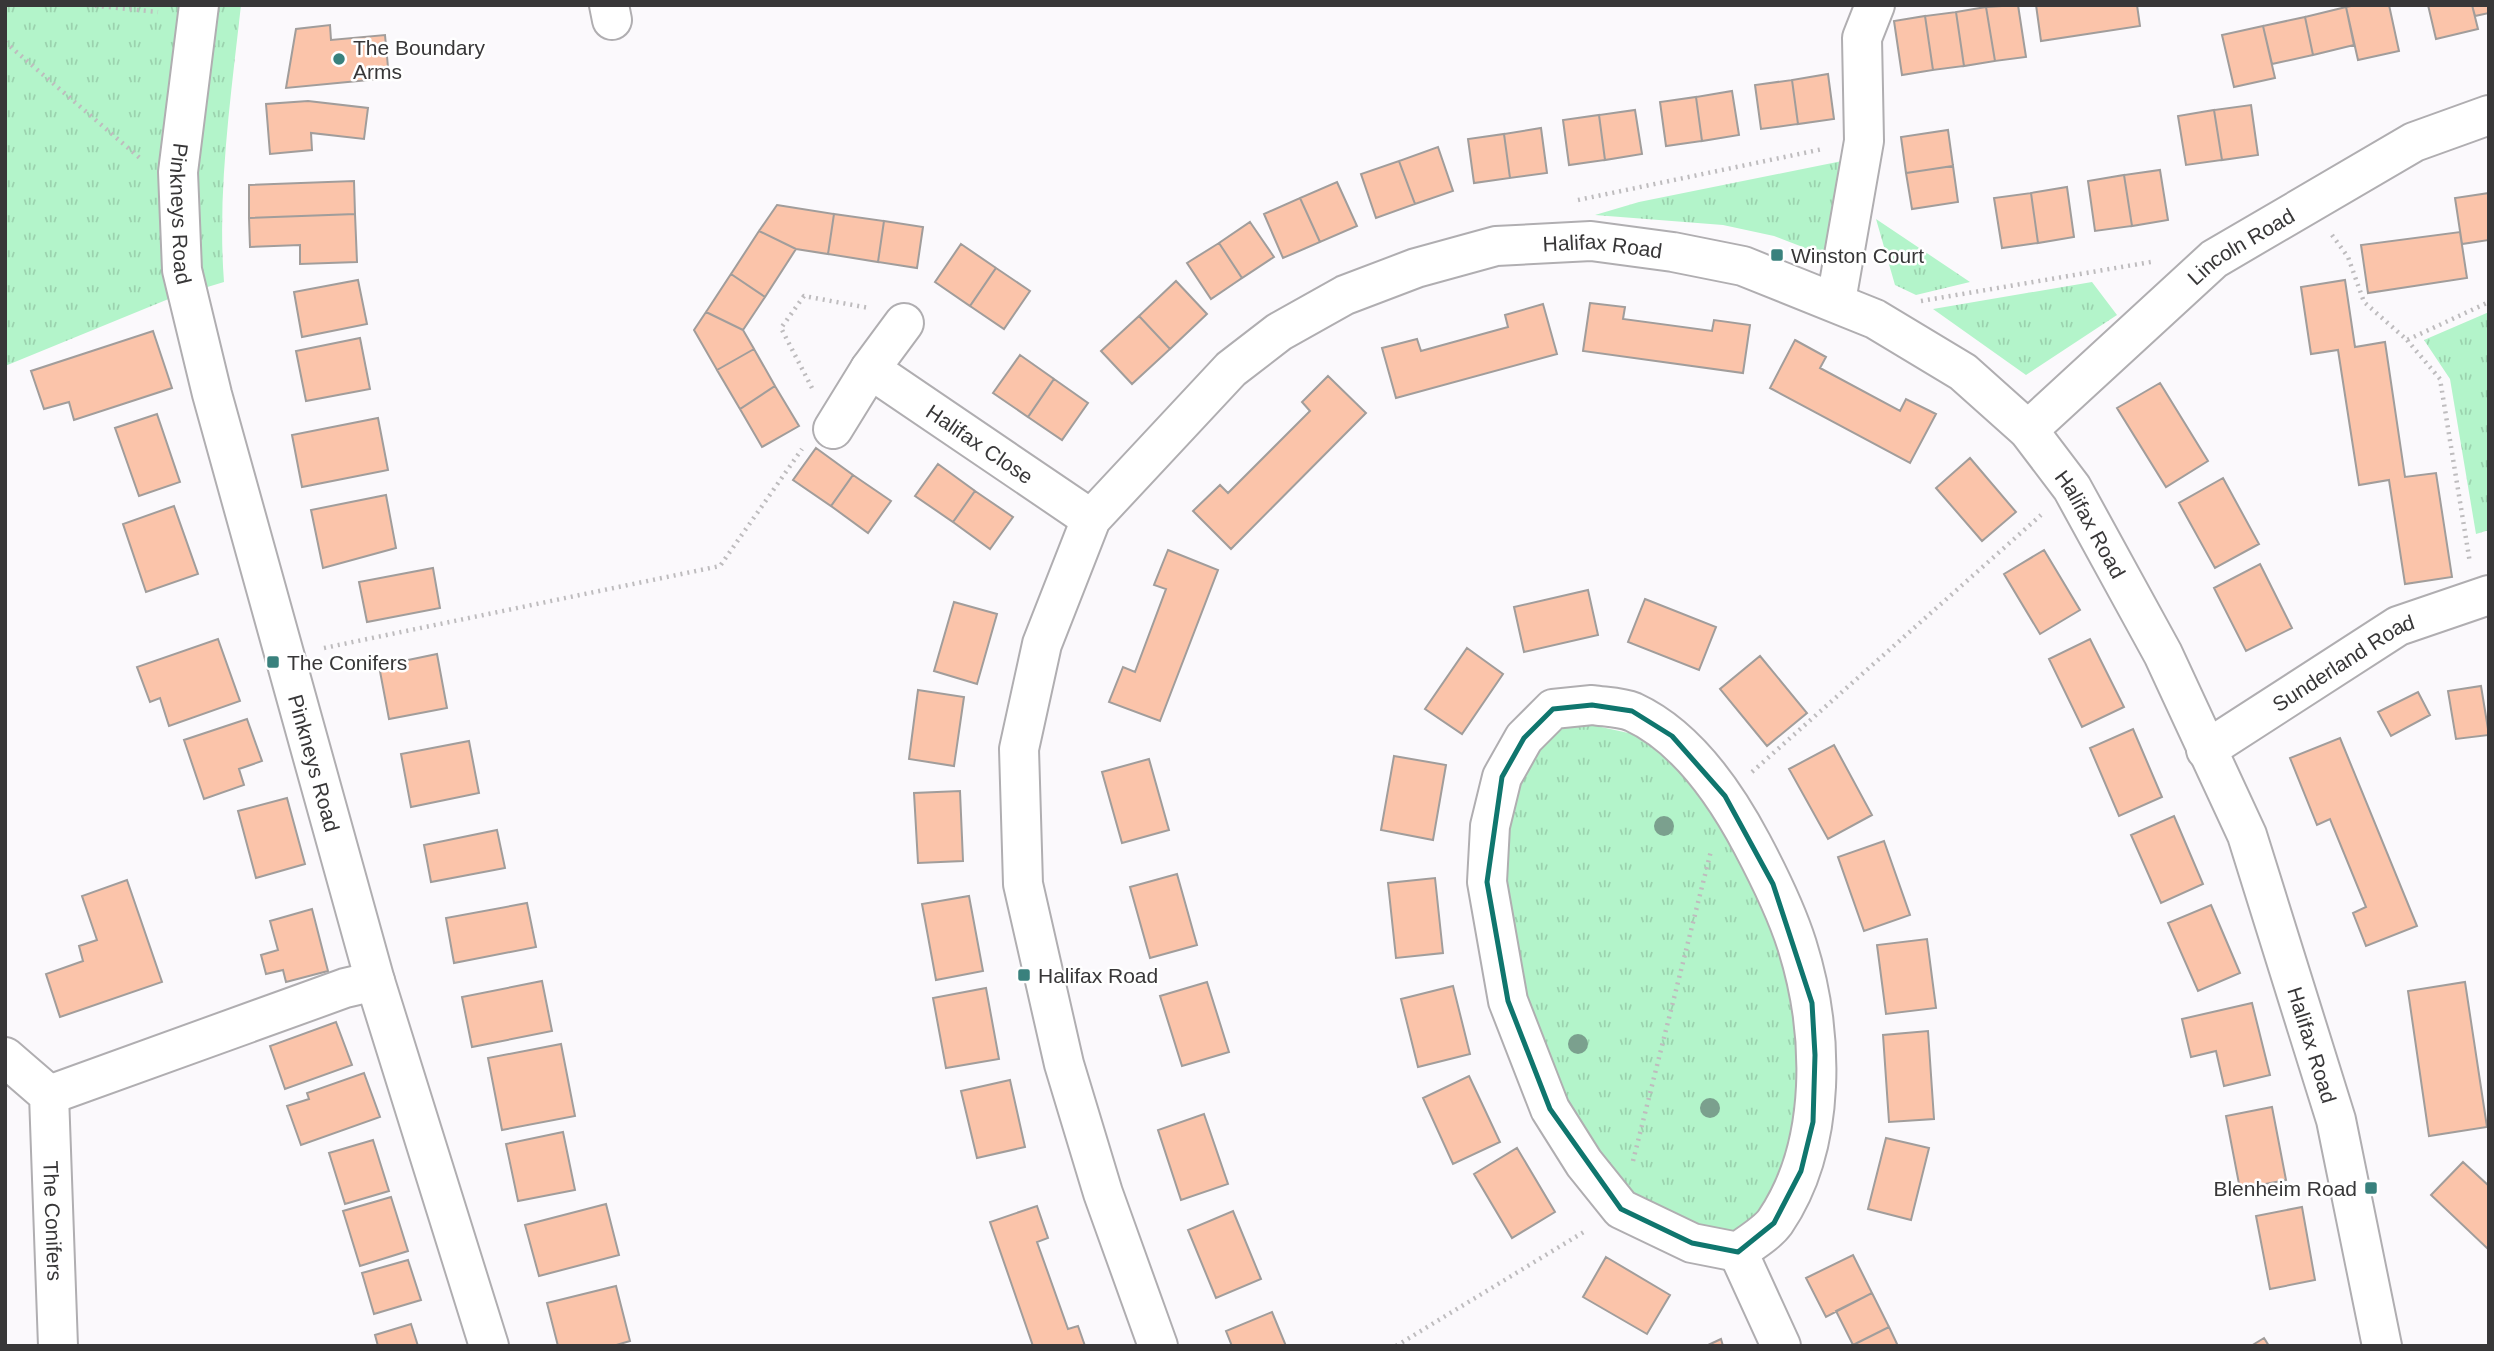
<svg xmlns="http://www.w3.org/2000/svg" width="2494" height="1351" font-family="Arial,sans-serif">
<defs>
<pattern id="grass-tufts" width="24" height="20" patternUnits="userSpaceOnUse" patternTransform="scale(1.75)"><rect width="24" height="20" fill="#b3f4ca"/><path d="M3 7l-1-3M5 7V3M7 7l1-3M15 17l-1-3M17 17v-4M19 17l1-3" fill="none" stroke="#9bd2ae"/></pattern>
</defs>
<rect width="100%" height="100%" fill="#fbf9fc"/>
<!-- grass -->
<path fill="url(#grass-tufts)" d="M5 5H241C231 96 217 191 224 282L171 298 5 366Z
M1847 160 1826 256 1774 236 1723 225 1595 215 1639 202Z
M1876 219 1970 282 1916 295 1895 285Z
M2092 282 2117 315 2026 375 1933 309Z
M2489 312V530L2476 534 2450 379 2424 340Z
M1561 725H1592L1633 734 1670 756 1710 798 1768 904 1800 1011 1799 1126 1766 1215 1735 1239C1715 1231 1650 1212 1637 1200 1561 1136 1489 934 1505 836 1510 811 1519 772 1535 751 1542 742 1552 733 1561 725Z"/>
<!-- building -->
<path fill="#fbc4aa" stroke="#a19d9b" stroke-width="2" d="M2018 5 2026 57 1995 61 1986 7Z
M2036 5H2137L2140 26 2041 41Z
M2356 5H2389L2399 51 2358 60 2346 7Z
M2428 5H2472L2478 29 2436 39Z
M2472 5H2489V13L2475 16Z
M1986 7 1995 61 1964 66 1956 12Z
M2346 7 2354 45 2313 55 2305 17Z
M1956 12 1964 66 1933 70 1925 16Z
M1925 16 1933 70 1902 75 1894 21Z
M2305 17 2313 55 2272 64 2263 26Z
M330 25 331 40 385 35 389 78 286 88 296 29Z
M2263 26 2275 78 2234 87 2222 35Z
M1828 74 1834 119 1798 124 1792 80Z
M1792 80 1798 124 1761 129 1755 85Z
M1732 91 1739 135 1702 141 1696 97Z
M1696 97 1702 141 1666 146 1660 102Z
M308 101 368 108 364 139 311 133 312 150 270 154 266 104Z
M2251 105 2258 155 2222 160 2214 110Z
M1635 110 1642 154 1605 160 1599 115Z
M2214 110 2222 160 2186 165 2178 116Z
M1599 115 1605 160 1569 165 1563 120Z
M1541 128 1547 173 1510 178 1504 134Z
M1948 130 1953 166 1906 173 1901 137Z
M1504 134 1510 178 1474 183 1468 139Z
M1438 147 1453 191 1415 204 1399 161Z
M1399 161 1415 204 1376 218 1361 174Z
M1953 166 1958 202 1912 209 1906 173Z
M2160 170 2168 220 2132 226 2124 175Z
M2124 175 2132 226 2095 231 2088 181Z
M354 181 355 214 249 218V185Z
M1337 182 1357 226 1320 242 1300 198Z
M2067 187 2074 237 2038 243 2031 193Z
M2031 193 2038 243 2002 248 1994 198Z
M2489 193V240L2462 244 2455 198Z
M1300 198 1320 242 1283 258 1264 214Z
M777 205 834 214 828 254 796 249 759 231Z
M355 214 357 262 300 264V245L250 247 249 218Z
M834 214 884 221 878 262 828 254Z
M884 221 923 227 917 268 878 262Z
M1250 222 1274 257 1242 278 1219 243Z
M759 231 796 249 765 297 731 274Z
M2460 232 2467 278 2368 293 2361 245Z
M1219 243 1242 278 1211 299 1187 263Z
M961 244 996 268 970 306 935 282Z
M996 268 1030 291 1004 329 970 306Z
M731 274 765 297 743 330 706 312Z
M358 280 367 324 302 337 294 292Z
M2345 280 2355 347 2385 342 2405 477 2436 473 2452 577 2405 584 2389 480 2359 485 2338 350 2311 354 2301 287Z
M1176 281 1207 314 1170 349 1139 316Z
M1590 303 1625 307 1623 319 1712 331 1714 320 1750 325 1743 373 1583 351Z
M1543 304 1557 354 1396 398 1382 348 1417 339 1421 351 1508 327 1505 315Z
M706 312 743 330 754 349 717 370 694 330Z
M1139 316 1170 349 1132 384 1101 351Z
M153 331 172 388 74 420 69 402 44 409 31 371Z
M360 338 370 389 306 401 296 351Z
M1795 340 1826 357 1820 368 1900 411 1906 399 1936 414 1910 463 1770 388Z
M754 349 775 386 740 409 717 370Z
M1020 355 1054 379 1028 417 993 393Z
M1328 376 1366 413 1231 549 1193 511 1220 485 1228 493 1310 411 1302 402Z
M1054 379 1088 403 1062 440 1028 417Z
M2160 383 2208 461 2166 487 2117 408Z
M775 386 799 426 762 447 740 409Z
M157 414 180 482 139 496 115 428Z
M378 418 388 470 302 487 292 435Z
M816 448 853 475 831 506 793 480Z
M1970 458 2016 512 1982 541 1936 488Z
M938 464 975 491 953 522 915 496Z
M853 475 891 501 868 533 831 506Z
M2223 478 2259 544 2215 568 2179 503Z
M975 491 1013 517 990 549 953 522Z
M386 495 396 548 323 568 311 510Z
M174 506 198 574 146 592 123 524Z
M1168 550 1218 570 1160 721 1109 702 1123 667 1135 672 1166 589 1154 585Z
M2044 550 2080 610 2040 634 2004 574Z
M2260 564 2292 628 2246 651 2214 588Z
M433 568 440 608 367 622 359 582Z
M1588 590 1598 635 1524 652 1514 607Z
M1645 599 1716 627 1699 670 1628 642Z
M954 602 997 614 977 684 934 671Z
M218 639 240 701 169 726 160 698 150 702 137 667Z
M2090 639 2124 707 2082 727 2049 659Z
M1467 648 1503 674 1462 734 1425 709Z
M437 654 447 708 389 719 379 666Z
M1760 656 1807 713 1767 746 1720 689Z
M2481 686 2489 735 2456 739 2448 691Z
M918 690 964 697 954 766 909 759Z
M2418 692 2430 715 2391 736 2378 712Z
M247 719 262 761 239 769 244 785 204 799 184 740Z
M2133 729 2162 797 2119 816 2090 748Z
M2340 738 2417 926 2366 946 2353 913 2366 907 2330 819 2317 825 2290 758Z
M469 741 479 793 411 807 401 754Z
M1834 745 1872 815 1828 839 1789 769Z
M1394 756 1446 765 1433 840 1381 830Z
M1149 759 1169 830 1122 843 1102 772Z
M960 791 963 861 918 863 914 793Z
M287 798 305 864 256 878 238 811Z
M2174 816 2203 884 2161 903 2131 835Z
M497 830 505 868 431 882 424 845Z
M1884 841 1910 915 1864 931 1838 857Z
M1177 874 1197 945 1150 958 1130 887Z
M1435 878 1443 953 1396 958 1388 883Z
M127 880 162 982 60 1017 46 974 83 961 79 946 97 940 82 896Z
M969 896 983 971 936 980 922 904Z
M527 903 536 947 454 963 446 918Z
M2211 905 2240 973 2198 991 2168 923Z
M312 909 328 971 286 982 283 970 266 974 261 955 278 950 270 921Z
M1927 939 1936 1008 1886 1014 1877 945Z
M542 981 552 1031 472 1047 462 997Z
M1207 982 1229 1052 1182 1066 1160 996Z
M2465 982 2487 1127 2429 1136 2408 991Z
M1453 986 1470 1054 1418 1067 1401 999Z
M986 988 999 1059 946 1068 933 998Z
M2252 1003 2270 1075 2224 1086 2216 1051 2191 1057 2182 1019Z
M336 1022 352 1065 285 1089 270 1046Z
M1928 1031 1934 1119 1889 1122 1883 1035Z
M561 1044 575 1116 502 1130 488 1058Z
M364 1073 380 1117 301 1145 287 1106 309 1099 307 1093Z
M1469 1076 1500 1142 1453 1164 1423 1098Z
M1010 1080 1025 1147 977 1158 961 1091Z
M2272 1107 2286 1180 2240 1189 2226 1116Z
M1204 1114 1228 1184 1181 1200 1158 1130Z
M563 1132 575 1190 518 1201 506 1144Z
M1886 1138 1929 1148 1911 1220 1868 1209Z
M373 1140 389 1191 345 1204 329 1153Z
M1517 1148 1555 1212 1512 1238 1474 1174Z
M2463 1162 2489 1186V1250L2431 1195Z
M391 1197 408 1251 360 1266 343 1211Z
M606 1204 619 1255 539 1276 525 1225Z
M1037 1206 1048 1238 1037 1242 1068 1329 1078 1326 1085 1346H1033L990 1222Z
M2302 1207 2315 1280 2270 1289 2256 1216Z
M1233 1211 1261 1279 1216 1298 1188 1230Z
M1853 1255 1872 1293 1826 1317 1806 1278Z
M1606 1257 1670 1295 1647 1334 1583 1297Z
M408 1260 421 1300 374 1314 362 1273Z
M616 1286 630 1341 613 1346H558L547 1303Z
M1872 1293 1889 1327 1853 1345 1836 1311Z
M1272 1312 1286 1346H1232L1226 1331Z
M411 1324 418 1346H378L375 1335Z
M1889 1327 1898 1346H1853V1345Z
M2264 1338 2269 1346H2251Z
M1721 1339 1723 1346H1706Z"/>
<g fill="none" stroke-linecap="round" stroke-linejoin="round">
<defs>
<g id="minor">
<path id="s1" d="M199 5 178 172 182 270 212 394 375 981 489 1346"/>
<path d="M609 5 612 20"/>
<path d="M1836 301 1864 141 1862 38 1875 5"/>
<path id="s2" d="M870 369 1091 519"/>
<path d="M833 429 870 369 904 323"/>
<path id="s3" d="M2028 430 2214 259 2414 142 2489 115"/>
<path d="M1592 705C1605 707 1621 707 1633 712 1687 737 1725 793 1752 844 1769 876 1786 910 1797 945 1824 1031 1828 1144 1775 1222 1767 1233 1750 1243 1738 1252L1692 1243 1621 1209 1584 1163 1550 1109 1508 1001 1487 882 1490 826 1502 777 1524 738 1553 709Z"/>
<path id="s4" d="M2206 750 2398 626 2489 595"/>
<path id="s5" d="M5 1057 49 1095 58 1346"/>
<path d="M49 1095 345 988 375 981"/>
<path d="M1738 1252 1781 1346"/>
<path id="s6" d="M1158 1346 1103 1193 1064 1064 1023 884 1019 749 1042 644 1091 519 1231 369 1279 332 1345 295 1416 268 1496 246 1591 241 1673 252 1743 266 1875 319 1963 372 2028 430 2072 488 2163 654 2247 835 2336 1120 2382 1346"/>
</g>
</defs>
<!-- minor casing -->
<use href="#minor" stroke="#b0aeb1" stroke-width="42"/>
<!-- path -->
<path stroke="#bebcbe" stroke-width="4.5" stroke-dasharray="2 5" stroke-linecap="butt" d="M88 5 158 12
M5 42 141 159
M1578 200 1823 149
M2332 235 2348 257 2364 302 2407 340 2489 302
M1921 301 2151 262
M2407 340 2440 379 2470 563
M812 388 781 328 804 296 869 308
M324 648 720 566 802 449
M1752 772 2041 515
M1633 1161 1711 851
M1396 1346 1587 1230"/>
<!-- minor -->
<use href="#minor" stroke="#fff" stroke-width="38"/>
</g>
<!-- trees -->
<g fill="#7ba08e">
<circle cx="1664" cy="826" r="10"/>
<circle cx="1578" cy="1044" r="10"/>
<circle cx="1710" cy="1108" r="10"/>
</g>
<!-- marked area -->
<path fill="none" stroke="#0f766e" stroke-width="5" stroke-linejoin="round" d="M1592 705 1632 711 1672 736 1725 796 1773 884 1812 1003 1815 1055 1813 1122 1801 1171 1774 1223 1738 1252 1692 1243 1621 1209 1550 1109 1508 1001 1487 882 1502 777 1524 738 1553 709Z"/>
<!-- markers -->
<g fill="#39817d" stroke="#fff" stroke-width="2.5">
<circle cx="339" cy="59" r="7"/>
<rect x="1770" y="248" width="14" height="14" rx="3.5"/>
<rect x="266" y="655" width="14" height="14" rx="3.5"/>
<rect x="1017" y="968" width="14" height="14" rx="3.5"/>
<rect x="2364" y="1181" width="14" height="14" rx="3.5"/>
</g>
<g text-anchor="middle" dominant-baseline="central" stroke-width="5" stroke-linejoin="round" paint-order="stroke">
<!-- poi labels -->
<g font-size="21" fill="#383738" stroke="#fff" text-anchor="start">
<text x="353" y="47">The Boundary<tspan x="353" dy="24">Arms</tspan></text>
<text x="1791" y="255">Winston Court</text>
<text x="287" y="662">The Conifers</text>
<text x="1038" y="975">Halifax Road</text>
<text x="2357" y="1188" text-anchor="end">Blenheim Road</text>
</g>
<!-- street labels -->
<g font-size="21" fill="#383738" stroke="#fff">
<text stroke="none"><textPath href="#s1" startOffset="210">Pinkneys Road</textPath></text>
<text stroke="none"><textPath href="#s6" startOffset="1466">Halifax Road</textPath></text>
<text stroke="none"><textPath href="#s3" startOffset="282">Lincoln Road</textPath></text>
<text stroke="none"><textPath href="#s2" startOffset="133">Halifax Close</textPath></text>
<text stroke="none"><textPath href="#s6" startOffset="2054">Halifax Road</textPath></text>
<text stroke="none"><textPath href="#s4" startOffset="163">Sunderland Road</textPath></text>
<text stroke="none"><textPath href="#s1" startOffset="777">Pinkneys Road</textPath></text>
<text stroke="none"><textPath href="#s6" startOffset="2622">Halifax Road</textPath></text>
<text stroke="none"><textPath href="#s5" startOffset="184">The Conifers</textPath></text>
</g>
</g>
<!-- border -->
<rect width="2494" height="1351" fill="none" stroke="#383738" stroke-width="14"/>
</svg>
